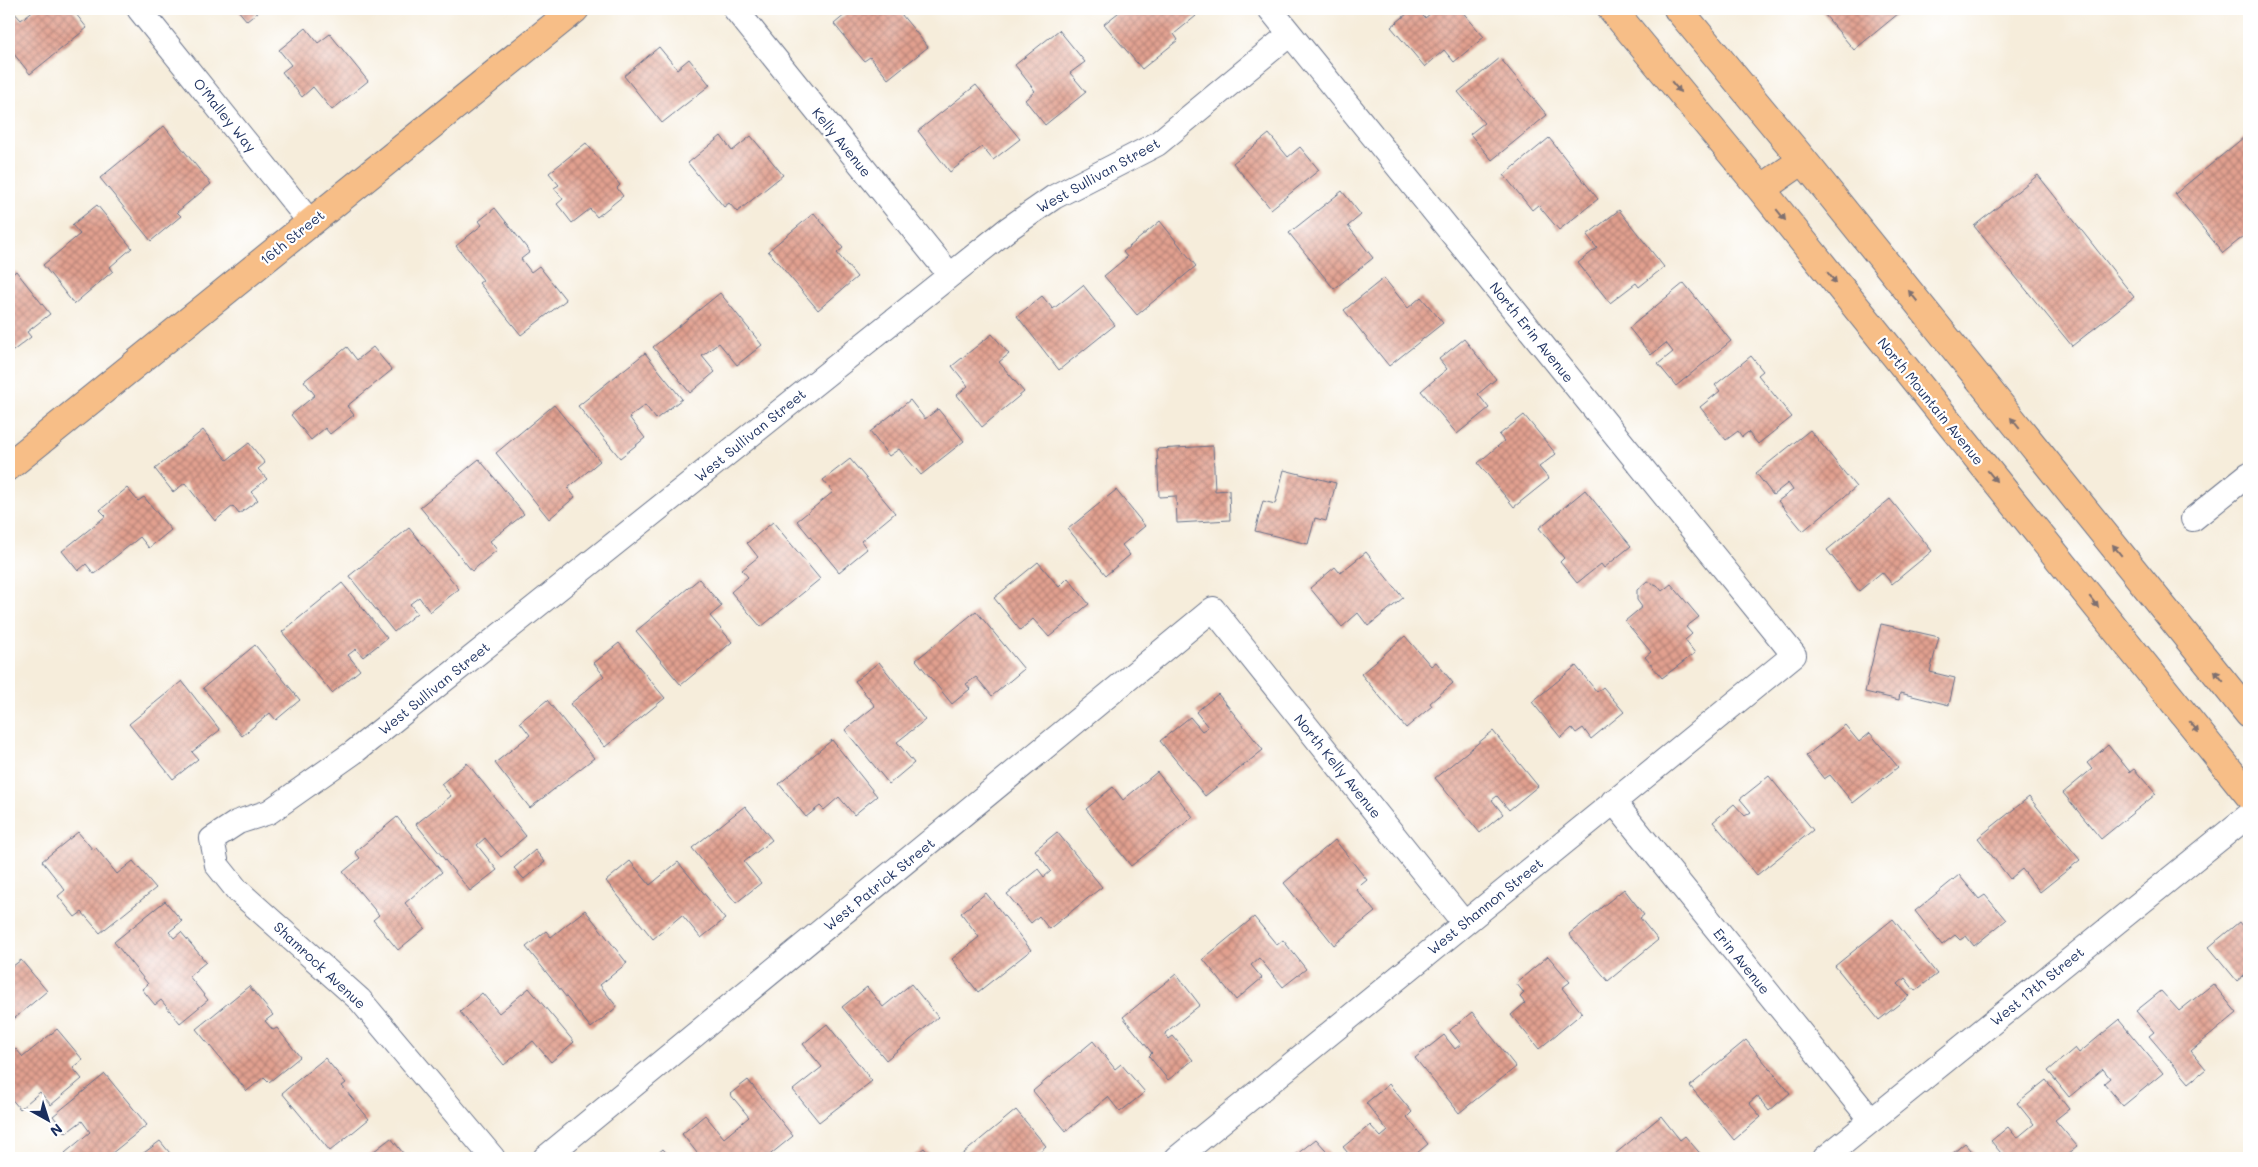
<svg xmlns="http://www.w3.org/2000/svg" width="2258" height="1167" font-family="Mali,sans-serif">
<defs>
<pattern id="building-cross-hatch" width="8" height="8" patternUnits="userSpaceOnUse" patternTransform="scale(1.25)"><rect width="8" height="8" fill="#e2a08f"/><path d="M0 0l8 8M0 8l8-8" fill="none" stroke="#b68378"/></pattern>
</defs>
<rect width="100%" height="100%" fill="#fff"/>
<filter id="ink" filterUnits="userSpaceOnUse"><feTurbulence type="fractalNoise" baseFrequency=".02" numOctaves="2"/><feDisplacementMap in="SourceGraphic" scale="10" xChannelSelector="R" yChannelSelector="G"/><feConvolveMatrix kernelMatrix="1 2 1 2 8 2 1 2 1" color-interpolation-filters="sRGB"/></filter>
<filter id="wash" filterUnits="userSpaceOnUse"><feTurbulence type="fractalNoise" baseFrequency=".0096" numOctaves="4" result="noise"/><feDisplacementMap in="SourceGraphic" scale="20" xChannelSelector="R" yChannelSelector="G"/><feGaussianBlur stdDeviation="1.12" result="paint"/><feColorMatrix in="noise" values="0 0 0 0 0 0 0 0 0 0 0 0 0 0 0 0 0 1.4 0 .05"/><feComposite in="paint" operator="in"/></filter>
<g filter="url(#wash)">
<rect width="100%" height="100%" fill="#f6eddb"/>
<g id="blocks">
<!-- building -->
<path fill="url(#building-cross-hatch)" d="M9 9H11L21 20 35 9H72L87 28 30 74 9 48Z
M237 9H262L247 21Z
M852 9H897L928 47 888 79 870 57 864 61 834 24Z
M1123 9H1190L1196 16 1174 34 1178 40 1142 69 1104 24Z
M1413 9H1417L1425 18 1436 9H1460L1484 37 1454 62 1444 50 1425 67 1391 27Z
M1820 9H1904L1854 50Z
M306 28 318 43 330 34 368 81 332 110 313 87 302 97 282 72 291 65 279 50Z
M1059 30 1085 62 1070 73 1086 92 1045 125 1025 100 1035 91 1015 65Z
M659 47 677 69 689 59 710 85 662 123 624 76Z
M1500 58 1547 115 1492 160 1470 134 1484 123 1458 92Z
M976 85 1020 139 993 160 982 147 950 172 918 131Z
M164 126 211 184 177 212 181 216 151 241 100 178Z
M2249 133V232L2223 253 2175 194Z
M1269 134 1288 157 1300 147 1319 170 1271 209 1233 163Z
M721 136 732 151 751 136 783 175 737 212 729 203 724 207 688 163Z
M1549 138 1598 199 1559 230 1538 205 1532 210 1504 175Z
M586 143 620 185 617 188 623 196 597 217 590 209 572 223 557 204 563 199 554 188 559 185 549 173Z
M2038 175 2134 297 2072 346 1974 226Z
M1342 191 1361 215 1348 226 1373 258 1334 289 1289 233Z
M97 205 132 248 110 267 113 271 74 304 43 265 80 234 72 225Z
M495 208 530 252 521 259 531 272 539 266 566 300 521 335 479 283 483 280 456 246 482 225 479 221Z
M1619 210 1664 267 1639 287 1636 283 1610 303 1578 263 1597 248 1587 235Z
M814 213 843 248 837 253 857 277 818 310 768 251Z
M1160 221 1196 266 1137 315 1104 276 1127 257 1123 252Z
M16 271 50 314 27 332 31 337 9 354V277Z
M1384 278 1408 308 1421 297 1443 323 1389 366 1344 310Z
M1684 283 1731 341 1676 386 1658 364 1673 352 1666 343 1651 355 1629 328Z
M1083 285 1115 325 1059 370 1017 316 1042 296 1053 309Z
M720 293 762 345 737 365 719 343 702 356 715 372 690 393 653 347Z
M992 334 1009 354 999 362 1024 392 982 427 957 395 968 386 952 366Z
M1464 339 1496 379 1478 394 1489 408 1457 434 1421 391 1447 369 1439 359Z
M347 347 357 360 373 347 392 370 347 406 354 415 330 434 325 428 311 440 291 415 315 395 304 381Z
M645 353 682 399 656 419 645 405 629 417 645 438 620 458 578 406Z
M1751 356 1763 371 1758 375 1792 417 1758 444 1748 432 1742 437 1738 431 1726 440 1700 407 1720 391 1715 385Z
M910 400 925 419 938 409 964 441 921 475 899 449 889 456 870 432Z
M554 405 600 461 568 488 575 497 549 519 496 453Z
M1524 415 1556 454 1539 467 1549 479 1514 507 1478 463 1504 441 1499 435Z
M203 430 227 460 249 443 265 463 258 469 267 479 251 492 258 500 239 514 233 506 215 521 185 483 173 492 155 469Z
M1810 430 1856 487 1803 531 1778 501 1793 490 1788 483 1773 495 1756 473Z
M1213 446 1215 491 1229 490 1230 520 1177 523 1176 496 1159 497 1157 449Z
M479 459 524 514 490 541 497 550 472 571 420 507Z
M850 459 895 513 861 541 867 549 839 572 797 521 833 492 823 480Z
M1284 470 1336 483 1326 521 1315 518 1308 544 1255 531 1263 501 1275 504Z
M127 488 138 501 144 497 171 530 149 548 140 537 94 574 86 564 78 571 62 551 106 516 100 510Z
M1116 490 1145 526 1122 545 1130 555 1106 575 1068 529Z
M1585 490 1631 546 1604 568 1601 564 1577 583 1560 562 1564 558 1539 528Z
M1890 499 1932 551 1892 584 1882 572 1859 591 1827 550Z
M773 522 820 579 761 627 731 592 748 577 742 570 758 557 747 543Z
M409 528 459 589 430 612 419 597 410 604 417 613 394 632 349 576Z
M1366 552 1403 598 1368 626 1358 613 1342 627 1310 588 1335 567 1340 573Z
M1038 562 1059 587 1068 578 1089 604 1049 637 1033 619 1020 630 994 598Z
M699 579 722 606 710 616 732 642 681 685 636 631Z
M1647 581 1657 585 1662 591 1671 584 1699 617 1686 627 1692 634 1685 640 1695 653 1662 678 1645 657 1651 652 1625 621 1642 607 1637 600V590Z
M342 583 387 638 363 657 356 649 348 655 360 670 332 693 282 632Z
M976 611 1024 669 992 696 976 677 966 684 970 689 952 704 916 660Z
M1881 624 1939 637 1930 672 1955 678 1949 705 1900 693 1899 700 1865 692Z
M1405 636 1431 666 1436 662 1453 683 1430 703 1432 706 1406 728 1361 674Z
M619 643 665 698 605 747 570 704 604 676 594 663Z
M255 645 300 700 276 720 270 713 242 736 203 688Z
M879 662 925 720 897 742 914 763 889 784 845 730 875 706 855 681Z
M1576 666 1597 692 1603 687 1624 712 1591 739 1583 728 1576 733 1572 728 1561 738 1532 702Z
M182 681 220 730 192 752 198 759 173 779 129 724Z
M1218 694 1263 750 1205 796 1160 741 1190 717 1202 731 1208 727 1196 712Z
M547 700 594 758 530 808 495 763 530 735 520 722Z
M1845 725 1859 742 1870 733 1898 767 1853 803 1830 775 1824 779 1806 756Z
M1493 731 1538 786 1509 810 1497 796 1492 800 1503 814 1480 833 1435 778Z
M832 740 877 796 854 815 839 797 824 810 820 806 806 817 779 784Z
M2108 745 2130 772 2134 769 2156 794 2101 839 2063 793 2092 769 2087 763Z
M467 763 526 836 501 857 485 838 477 845 497 870 470 891 416 824 451 796 441 784Z
M1157 772 1193 817 1131 866 1086 809 1113 787 1123 800Z
M1769 776 1813 830 1757 875 1713 822 1734 804 1745 816 1751 812 1740 799Z
M2029 797 2080 860 2040 892 2022 869 2010 879 1978 838Z
M745 806 772 840 744 862 761 883 736 903 692 848Z
M397 817 442 872 405 903 425 928 398 950 373 920 379 915 343 872 360 858 355 852Z
M78 832 93 850 96 848 117 874 133 861 156 888 100 933 82 912 75 917 58 896 65 890 42 861Z
M1057 832 1102 887 1049 929 1039 916 1031 923 1007 894 1038 869 1044 877 1051 871 1035 850Z
M1335 840 1367 880 1356 889 1375 912 1334 945 1284 883Z
M535 850 545 862 524 879 514 868Z
M630 861 650 885 678 862 725 919 701 938 682 915 653 939 606 881Z
M1959 875 1979 899 1985 895 2006 920 1974 946 1966 936 1960 940 1955 935 1942 945 1915 911Z
M1624 889 1644 915 1640 918 1658 940 1608 981 1569 934Z
M986 893 1031 950 978 992 952 959 979 937 961 913Z
M165 901 182 921 169 932 174 938 181 932 206 962 189 976 208 1000 180 1023 161 1000 155 1005 142 989 148 984 114 942Z
M585 910 627 963 600 985 617 1007 591 1028 526 947 546 931 551 937Z
M1254 917 1277 945 1283 940 1306 969 1283 987 1259 958 1251 965 1262 978 1236 1000 1203 959Z
M1893 919 1937 974 1915 991 1905 978 1898 984 1909 996 1879 1020 1835 966Z
M2249 921V971L2237 981 2209 947 2239 922 2242 926Z
M1548 956 1570 982 1562 988 1582 1013 1539 1049 1511 1015 1525 1003 1520 997 1524 993 1516 983Z
M21 960 47 991 9 1023V969Z
M1176 974 1200 1005 1165 1033 1169 1039 1173 1036 1193 1060 1168 1080 1149 1056 1152 1053 1123 1017Z
M911 984 938 1017 886 1060 842 1007 867 987 883 1007Z
M2213 984 2237 1013 2191 1051 2206 1069 2189 1083 2149 1036 2154 1032 2136 1011 2161 991 2179 1011Z
M249 986 273 1015 265 1021 273 1030 277 1028 300 1057 269 1082 264 1077 247 1091 196 1029Z
M529 988 574 1042 551 1062 533 1041 504 1065 460 1012 482 993 499 1013Z
M1472 1012 1516 1067 1459 1113 1415 1058 1444 1035 1455 1049 1461 1044 1450 1030Z
M2119 1020 2163 1073 2123 1106 2104 1083 2110 1078 2103 1069 2069 1097 2048 1071 2075 1048 2079 1053Z
M827 1024 872 1081 819 1122 793 1090 822 1067 803 1044Z
M57 1029 83 1060 73 1068 82 1079 51 1105 40 1092 20 1109 9 1096V1055L16 1049 23 1057Z
M1746 1040 1790 1093 1769 1111 1757 1096 1749 1103 1761 1117 1734 1140 1690 1086Z
M1093 1041 1115 1069 1121 1064 1145 1092 1120 1112 1108 1097 1066 1131 1033 1091Z
M325 1058 346 1083 342 1086 369 1119 330 1151 282 1093Z
M105 1074 147 1125 106 1158H70L65 1153 90 1132 82 1121 66 1133 53 1116Z
M748 1080 793 1136 766 1158H701L682 1134 705 1115 724 1138 749 1117 730 1094Z
M2046 1080 2069 1109 2055 1120 2077 1146 2062 1158H2005L1991 1141 2008 1127 2017 1138 2034 1124 2017 1103Z
M1389 1084 1412 1112 1407 1117 1428 1144 1411 1158H1352L1343 1147 1370 1125 1381 1137 1388 1131 1366 1103Z
M1016 1110 1046 1146 1032 1158H958Z
M1661 1116 1680 1140 1685 1136 1704 1158H1619L1615 1154Z
M391 1138 407 1158H365Z
M1316 1139 1333 1158H1292Z
M160 1141 174 1158H137Z
M1965 1143 1978 1158H1947Z
M924 1148 932 1158H911Z
M663 1149 671 1158H652Z"/>
</g>
</g>
<g filter="url(#ink)">
<use href="#blocks" fill-opacity="0" stroke="#68728a" stroke-width="1"/>
<g fill="none" stroke-linecap="round" stroke-linejoin="round">
<defs>
<path id="minor" d="M139 9 310 222
M735 9 950 275
M2193 519 2249 474
M1613 801 1871 1120
M493 1158 360 1000 237 890 217 865 212 839 238 822 269 812 354 752 1008 229 1054 197 1157 144 1290 34
M545 1158 1213 609 1464 923
M1177 1158 1794 655 1270 9
M1825 1158 2249 815"/>
<path id="primary" d="M1612 9 1761 189 2249 795
M1678 9 1803 160 2249 714
M1761 189 1803 160
M9 466 575 9"/>
</defs>
<!-- minor casing -->
<use href="#minor" stroke="#68728a" stroke-width="26"/>
<!-- primary casing -->
<use href="#primary" stroke="#68728a" stroke-width="30"/>
<!-- minor -->
<use href="#minor" stroke="#fff" stroke-width="24"/>
<!-- primary -->
<use href="#primary" stroke="#f7be87" stroke-width="28"/>
</g>
<!-- one-way arrows -->
<defs><path id="oneway-solid" d="M-6-.8H1V-3.2L6.5 0L1 3.2V.8H-6Z" transform="scale(1.25)"/></defs>
<g fill="#7e6f70">
<use href="#oneway-solid" transform="translate(1676 87) rotate(50)"/>
<use href="#oneway-solid" transform="translate(1781 215) rotate(51)"/>
<use href="#oneway-solid" transform="translate(1832 278) rotate(51)"/>
<use href="#oneway-solid" transform="translate(1913 296) rotate(-129)"/>
<use href="#oneway-solid" transform="translate(2015 423) rotate(-129)"/>
<use href="#oneway-solid" transform="translate(1992 476) rotate(51)"/>
<use href="#oneway-solid" transform="translate(2117 550) rotate(-129)"/>
<use href="#oneway-solid" transform="translate(2094 602) rotate(51)"/>
<use href="#oneway-solid" transform="translate(2219 676) rotate(-129)"/>
<use href="#oneway-solid" transform="translate(2194 727) rotate(51)"/>
</g>
</g>
<g text-anchor="middle" dominant-baseline="central" stroke-width="4.5" stroke-linejoin="round" paint-order="stroke">
<!-- street labels -->
<g font-size="14" fill="#1b2f5e" stroke="#fff">
<text transform="translate(225 115) rotate(51)">O'Malley Way</text>
<text transform="translate(842 142) rotate(51)">Kelly Avenue</text>
<text transform="translate(1098 175) rotate(-29)">West Sullivan Street</text>
<text transform="translate(292 237) rotate(-39)">16th Street</text>
<text transform="translate(1532 332) rotate(51)">North Erin Avenue</text>
<text transform="translate(1931 401) rotate(51)">North Mountain Avenue</text>
<text transform="translate(750 435) rotate(-39)">West Sullivan Street</text>
<text transform="translate(434 688) rotate(-39)">West Sullivan Street</text>
<text transform="translate(1338 766) rotate(51)">North Kelly Avenue</text>
<text transform="translate(879 884) rotate(-39)">West Patrick Street</text>
<text transform="translate(1485 906) rotate(-39)">West Shannon Street</text>
<text transform="translate(1742 961) rotate(51)">Erin Avenue</text>
<text transform="translate(320 965) rotate(43)">Shamrock Avenue</text>
<text transform="translate(2037 986) rotate(-39)">West 17th Street</text>
</g>
</g>
<!-- margin -->
<rect width="2258" height="1167" fill="none" stroke="#fff" stroke-width="30"/>
<!-- north arrow -->
<g transform="translate(48 1120) rotate(141)" stroke="#ffffff" stroke-width="4" paint-order="stroke">
<path d="M0-4L9 19L0 12L-9 19Z" fill="#1b2f5e"/>
<text y="-8" font-size="14" font-weight="bold" text-anchor="middle" fill="#1b2f5e">N</text>
</g>
</svg>
